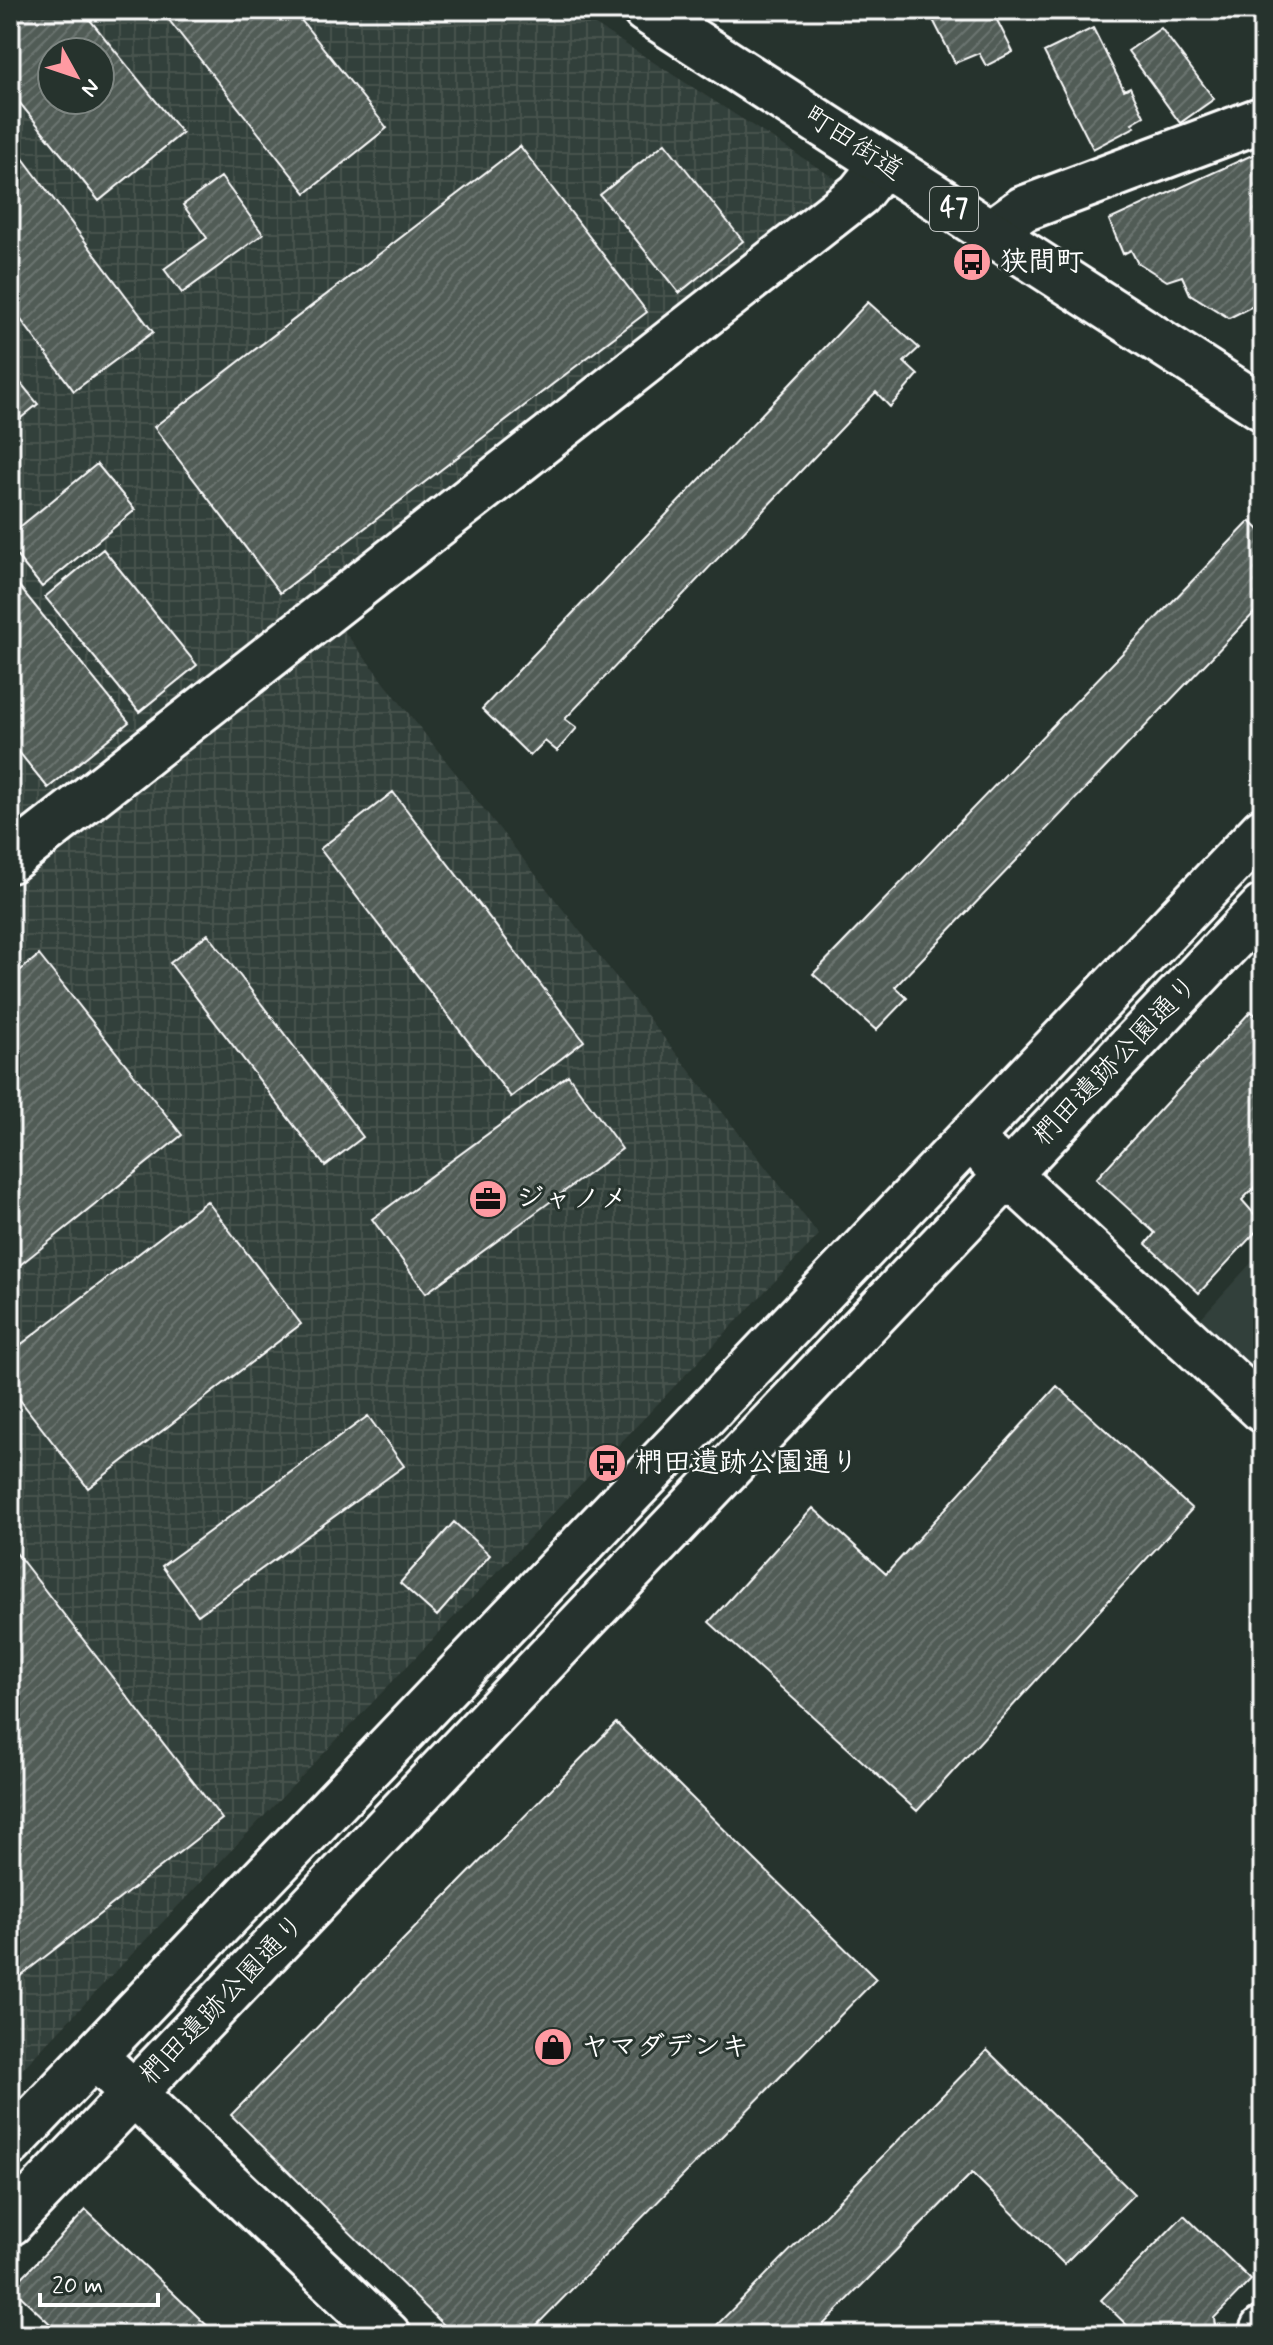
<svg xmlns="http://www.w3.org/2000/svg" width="1273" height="2345" font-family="Mynerve,'Klee One',sans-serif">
<defs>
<pattern id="industrial-grid" width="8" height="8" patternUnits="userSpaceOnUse" patternTransform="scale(2)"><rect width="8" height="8" fill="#333f3a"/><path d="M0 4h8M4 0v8" fill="none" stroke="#47524e"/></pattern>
<pattern id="building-hatch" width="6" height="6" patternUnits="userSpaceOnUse" patternTransform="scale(2)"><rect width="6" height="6" fill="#515c57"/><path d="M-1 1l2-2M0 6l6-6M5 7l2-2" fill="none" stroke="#6b7470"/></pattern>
</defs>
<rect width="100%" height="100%" fill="#26332d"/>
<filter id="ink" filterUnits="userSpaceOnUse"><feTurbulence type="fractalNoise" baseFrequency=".0125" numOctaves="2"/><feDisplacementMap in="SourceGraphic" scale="16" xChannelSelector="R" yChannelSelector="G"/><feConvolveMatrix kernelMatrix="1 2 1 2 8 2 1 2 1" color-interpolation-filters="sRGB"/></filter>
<g filter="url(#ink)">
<!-- built -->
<path fill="#333f3a" d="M1263 1250V1384L1198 1321Z"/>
<!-- industrial -->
<path fill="url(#industrial-grid)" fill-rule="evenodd" d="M10 10H572L859 194 328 611 819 1235 10 2082ZM52 52H100V100H52Z"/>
<!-- building -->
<path fill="url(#building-hatch)" stroke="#fff" stroke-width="2" fill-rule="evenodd" d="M10 10H82L182 133 99 201 10 91ZM52 52H100V100H52Z
M161 10H293L387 128 306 193Z
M928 10H992L1013 52 986 66 979 53 955 63Z
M1093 28 1124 90 1130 87 1144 116 1132 123 1135 127 1093 149 1044 52Z
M1161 28 1214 99 1180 123 1128 51Z
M10 141 153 332 74 391 10 305Z
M665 143 743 241 679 293 600 195Z
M520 146 647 312 280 593 154 427Z
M1263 150V262L1258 265 1263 275V301L1229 318 1190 294 1182 276 1167 281 1137 262 1131 250 1123 254 1109 220Z
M221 177 263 234 182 293 164 269 207 238 183 205Z
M868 302 919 348 904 362 918 375 890 407 876 392 565 719 577 728 557 751 545 741 530 756 482 709Z
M10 370 38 404 10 427Z
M97 464 135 510 42 587 15 554 10 558V535Z
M1250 521 1263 534V616L1257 610 895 987 907 998 876 1030 813 974Z
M103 549 197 665 139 712 45 597Z
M10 575 129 722 48 788 10 741Z
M393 792 584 1041 511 1097 320 849Z
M208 934 363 1137 325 1166 170 963Z
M39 955 182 1135 10 1273V979Z
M1251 1011 1263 1022V1178L1242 1200 1263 1224 1199 1293 1146 1244 1155 1233 1096 1179Z
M568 1075 622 1149 426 1293 372 1219Z
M207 1201 301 1324 88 1488 10 1387V1353Z
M1057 1386 1192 1509 917 1811 709 1622 813 1508 886 1574Z
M368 1416 404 1466 198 1615 162 1566Z
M454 1522 490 1555 437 1616 400 1583Z
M10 1545 222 1819 10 1984Z
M616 1723 876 1979 527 2335H454L231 2115Z
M987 2050 1134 2194 1064 2264 972 2173 813 2335H707Z
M86 2210 217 2335H62L12 2288Z
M1184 2215 1251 2280 1214 2318 1216 2335H1137L1101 2300Z"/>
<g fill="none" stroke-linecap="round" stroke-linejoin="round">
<defs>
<path id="minor" d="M991 232 1023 209 1263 119
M10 860 859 194 883 164
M988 1156 1263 1410
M111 2072 388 2335
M10 2144 1263 830
M10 2223 1263 907
M1261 2335 1263 2329"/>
<path id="major" d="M645 10 1263 408"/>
</defs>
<!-- minor casing -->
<use href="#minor" stroke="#fff" stroke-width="50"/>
<!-- major casing -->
<use href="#major" stroke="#fff" stroke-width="50"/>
<!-- minor -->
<use href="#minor" stroke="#26332d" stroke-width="44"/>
<!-- major -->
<use href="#major" stroke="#26332d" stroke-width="44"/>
</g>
</g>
<!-- icons -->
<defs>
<symbol id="bus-disc" viewBox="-11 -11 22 22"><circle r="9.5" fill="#ff9aa2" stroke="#26332d"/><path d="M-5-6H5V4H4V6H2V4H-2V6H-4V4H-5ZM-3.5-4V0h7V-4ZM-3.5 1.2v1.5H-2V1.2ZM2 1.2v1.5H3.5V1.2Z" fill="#111"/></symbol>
<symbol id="office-disc" viewBox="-11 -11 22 22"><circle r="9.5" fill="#ff9aa2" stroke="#26332d"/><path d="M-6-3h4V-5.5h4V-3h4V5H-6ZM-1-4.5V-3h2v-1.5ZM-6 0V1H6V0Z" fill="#111"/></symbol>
<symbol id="shop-disc" viewBox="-11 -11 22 22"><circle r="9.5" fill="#ff9aa2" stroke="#26332d"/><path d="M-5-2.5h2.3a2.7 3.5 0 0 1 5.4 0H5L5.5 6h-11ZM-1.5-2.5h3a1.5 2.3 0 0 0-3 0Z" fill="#111"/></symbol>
</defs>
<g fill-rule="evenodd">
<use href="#bus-disc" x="950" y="240" width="44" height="44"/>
<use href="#office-disc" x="466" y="1177" width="44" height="44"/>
<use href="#bus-disc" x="585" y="1441" width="44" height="44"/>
<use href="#shop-disc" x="531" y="2025" width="44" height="44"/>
</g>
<g text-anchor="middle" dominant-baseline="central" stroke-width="6" stroke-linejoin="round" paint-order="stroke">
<!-- shield labels -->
<rect fill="#26332d" stroke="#bec2c0" stroke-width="2" x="930" y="187" width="48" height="44" rx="6"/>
<g font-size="26" font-weight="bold" fill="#fff">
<text x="954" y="209">47</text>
</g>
<!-- street labels -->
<g font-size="28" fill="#fff" stroke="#26332d">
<text transform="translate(853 144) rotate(33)">町田街道</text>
<text transform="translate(1116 1061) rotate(-46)">椚田遺跡公園通り</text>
<text transform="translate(223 2000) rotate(-46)">椚田遺跡公園通り</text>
</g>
<!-- poi labels -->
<g font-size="28" font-weight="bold" fill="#fff" stroke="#26332d" text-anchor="start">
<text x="1000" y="262">狭間町</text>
<text x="516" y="1199">ジャノメ</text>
<text x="635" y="1463">椚田遺跡公園通り</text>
<text x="581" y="2047">ヤマダデンキ</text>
</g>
</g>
<!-- margin -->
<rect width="1273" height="2345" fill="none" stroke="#26332d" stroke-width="40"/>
<rect x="20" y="20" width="1233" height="2305" fill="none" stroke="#fff" stroke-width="3" filter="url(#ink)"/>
<!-- north arrow -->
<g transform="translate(76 76) rotate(130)"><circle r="38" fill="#26332d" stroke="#7d8581" stroke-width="2"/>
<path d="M0-6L14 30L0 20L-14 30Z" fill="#ff9aa2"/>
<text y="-12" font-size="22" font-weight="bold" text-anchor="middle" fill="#ffffff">N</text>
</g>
<!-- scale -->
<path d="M40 2293v12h118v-12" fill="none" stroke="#ffffff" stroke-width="4"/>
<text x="52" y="2293" font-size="24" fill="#ffffff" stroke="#26332d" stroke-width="6" paint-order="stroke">20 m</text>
</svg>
